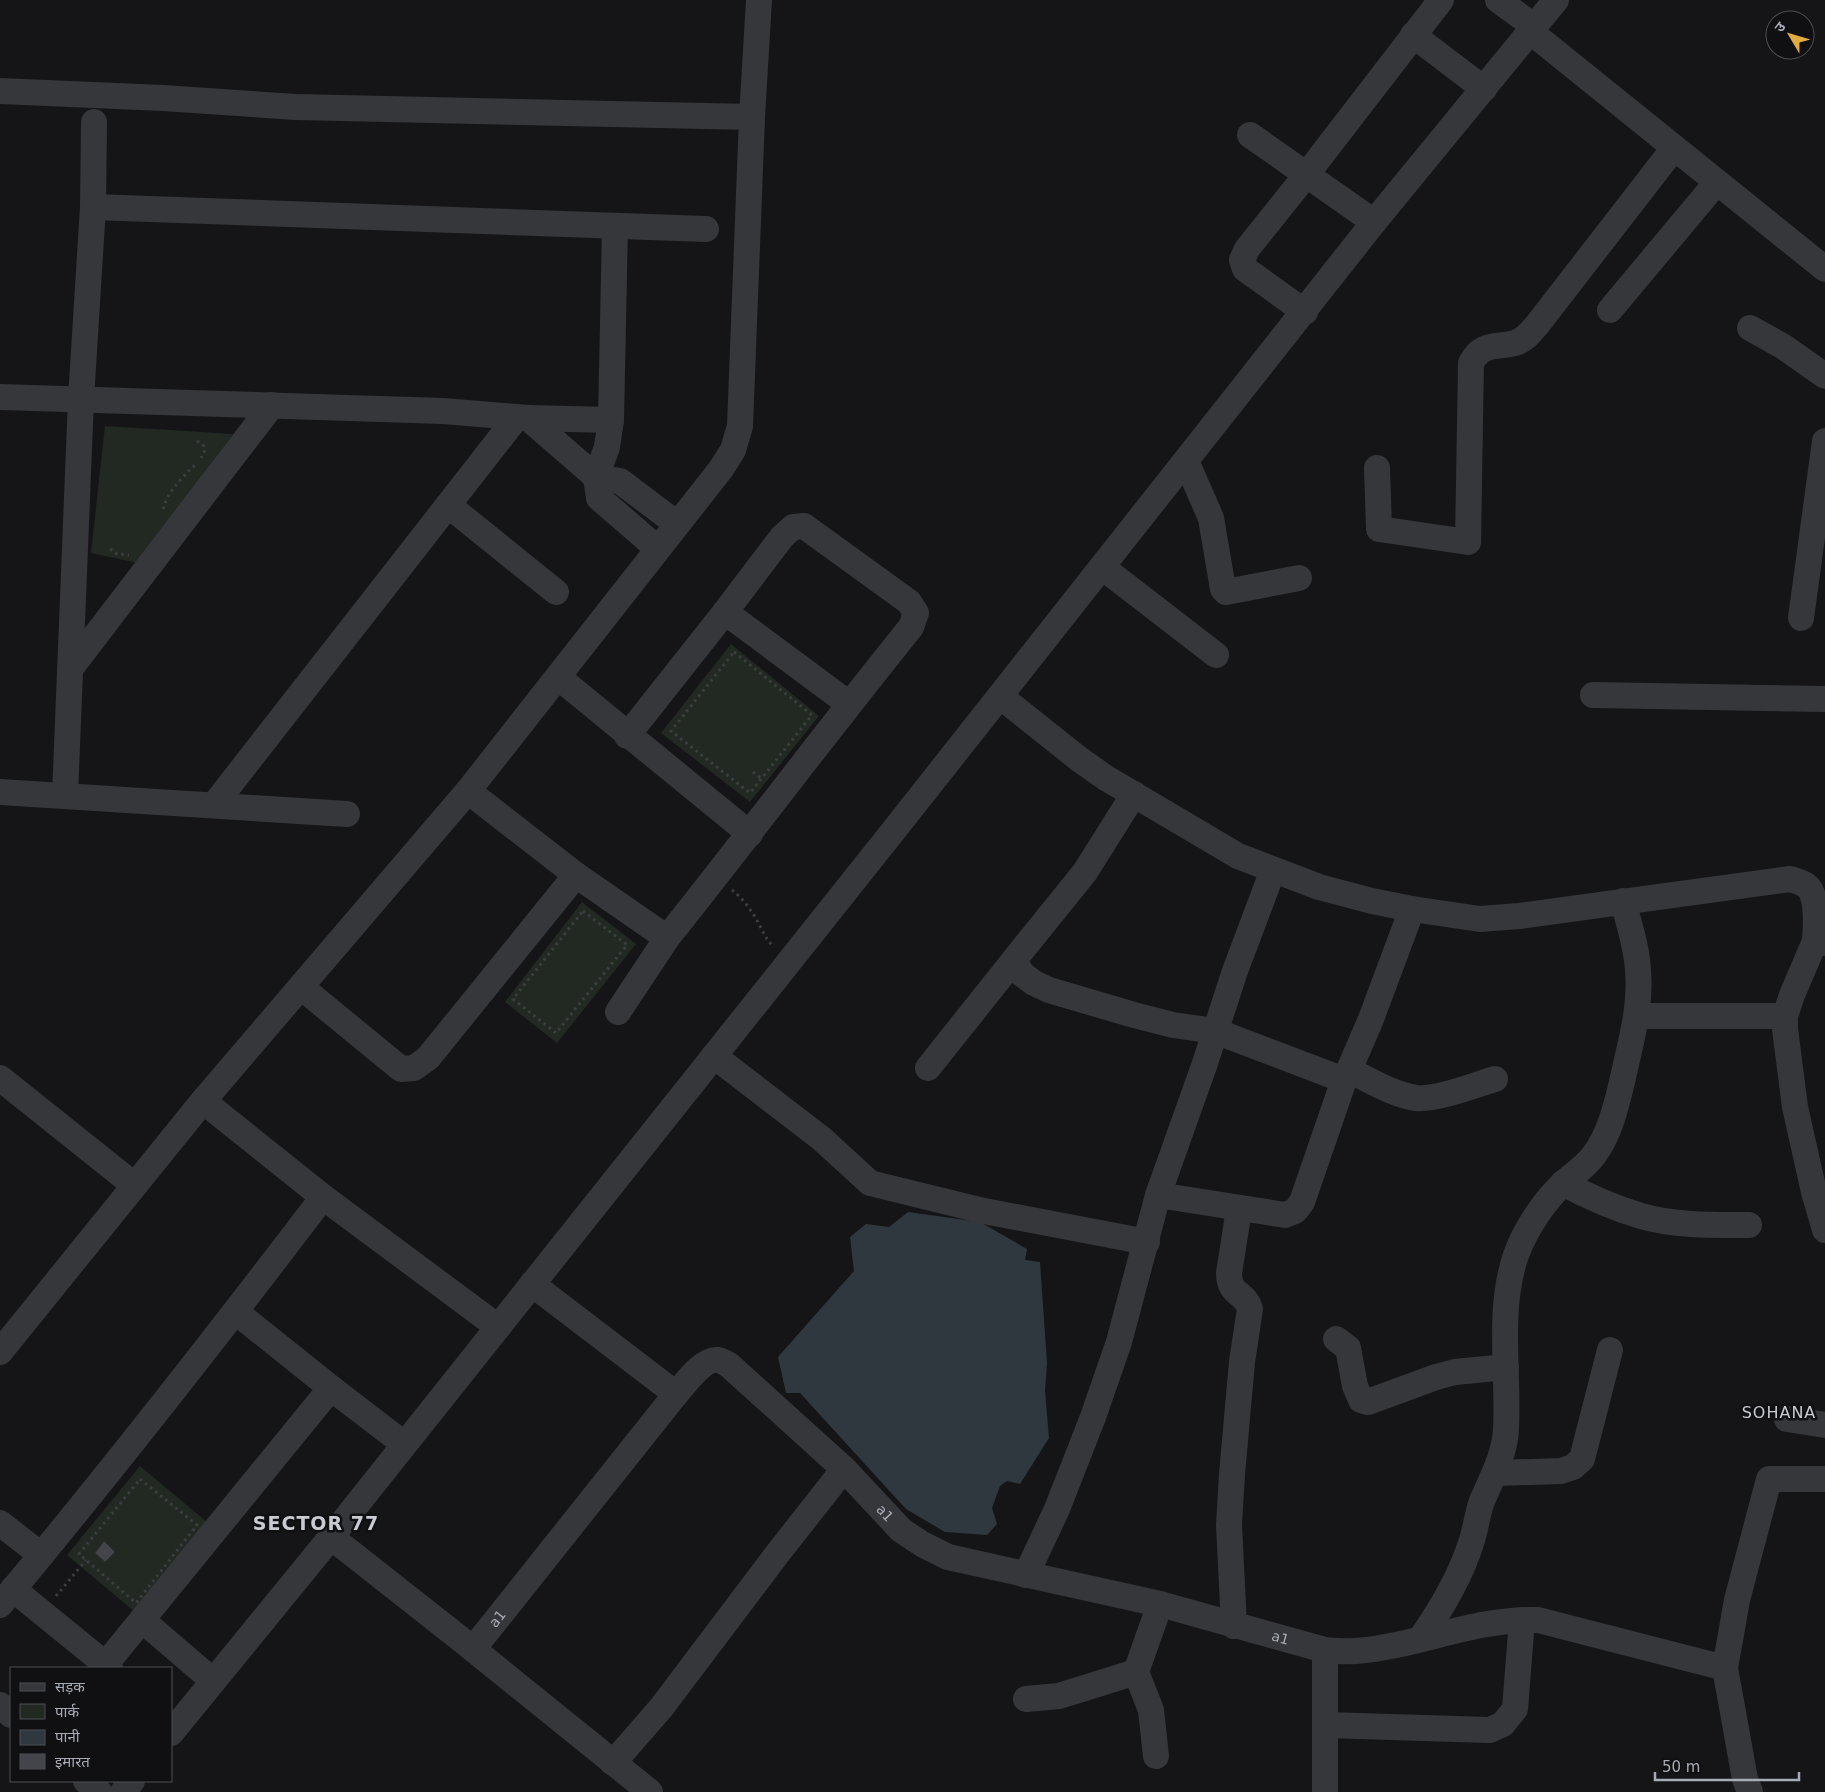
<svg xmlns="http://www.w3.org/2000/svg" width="1825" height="1792" font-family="'DejaVu Sans','Noto Sans Devanagari',sans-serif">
<rect width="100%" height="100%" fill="#151517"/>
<!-- green -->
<path fill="#222922" d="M105 426 233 434 138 563 91 553Z
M731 644 819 716 750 802 661 733Z
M582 902 636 944 557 1043 505 1002Z
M140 1466 208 1523 136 1613 67 1555Z"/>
<!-- water -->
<path fill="#2f383e" d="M908 1212 980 1222 1027 1249 1025 1260 1040 1262 1047 1363 1045 1391 1049 1438 1020 1484 1007 1481 1000 1486 992 1508 997 1524 987 1535 945 1532 906 1509 800 1393H786L778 1357 854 1271 850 1237 866 1224 889 1227Z"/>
<!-- building -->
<path fill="#44454a" stroke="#2f2f32" d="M104 1541 115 1552 105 1562 95 1553Z"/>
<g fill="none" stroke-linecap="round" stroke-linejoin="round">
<!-- path -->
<path stroke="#3c3e42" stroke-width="3" stroke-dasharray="2.5 4" stroke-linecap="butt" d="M197 441 204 446 205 450 201 458
M163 509C168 490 184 476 197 463
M110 549 117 554 129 555
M734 652 812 715 750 793 671 731Z
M753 772 762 779
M732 890C741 897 749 907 755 917 762 928 764 938 774 947
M583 911 627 945 556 1033 513 999Z
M140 1479 197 1525 136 1603 79 1554Z
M56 1596 86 1560"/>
<!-- minor -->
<g stroke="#36373b" stroke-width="26">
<path d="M1498 0 1535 27"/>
<path d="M1531 32 1825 269"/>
<path d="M1413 35 1484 89"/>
<path d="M0 91 163 98 296 107 752 117"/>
<path d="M1250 135 1374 222"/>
<path d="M93 207 94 122"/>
<path d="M615 226 611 420 607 447 596 477 599 498 658 549"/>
<path d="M1610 310 1717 182"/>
<path d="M1305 312 1245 269 1242 260 1247 249 1307 174 1441 0"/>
<path d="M1750 328 1784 347 1825 376"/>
<path d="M0 397 443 411 528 418 596 477 620 481 677 524"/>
<path d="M528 418 611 420"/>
<path d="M1186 461 1211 518 1223 589 1226 592 1299 578"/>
<path d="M1377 468 1379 529 1468 542 1471 363C1482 342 1496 348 1515 343 1525 340 1531 332 1537 325L1674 148"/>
<path d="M448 505 556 592"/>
<path d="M1102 567 1216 655"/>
<path d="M725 612 849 704"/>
<path d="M1801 618 1825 441"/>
<path d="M70 669 272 405"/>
<path d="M558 677 750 834"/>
<path d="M1593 695 1825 699"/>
<path d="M1000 696 1079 759 1106 778 1238 856 1319 887 1372 901 1412 909 1480 919 1519 916 1790 879C1797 881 1803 882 1808 887 1818 897 1816 928 1815 941L1825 943"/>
<path d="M468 791 576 875 667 938C749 835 828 730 911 627L916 613 909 602 804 526 793 527 782 537 725 612 627 736"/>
<path d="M0 792 347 814"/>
<path d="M1134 794 1085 872 1014 960 1022 974 1034 983 1049 990 1134 1015 1173 1025 1215 1031 1344 1080 1349 1070C1369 1080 1394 1095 1416 1098 1437 1100 1475 1085 1495 1079"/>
<path d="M65 796 81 399 93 207 706 229"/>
<path d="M214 805 516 418"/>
<path d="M301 987 401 1069 414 1068 428 1058 576 875"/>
<path d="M618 1012 667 938"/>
<path d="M1637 1016H1785L1792 995 1815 941"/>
<path d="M1785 1016V1029L1795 1107 1814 1192 1825 1230"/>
<path d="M714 1056 822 1139 870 1183 984 1211 1147 1242"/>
<path d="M928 1068 1014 960"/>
<path d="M1349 1070 1371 1019 1412 909"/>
<path d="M0 1078 134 1185"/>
<path d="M203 1101 323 1197 498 1327"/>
<path d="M1563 1183C1589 1197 1614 1208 1641 1216 1676 1226 1714 1225 1749 1225"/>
<path d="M1158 1195 1285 1215 1295 1211 1302 1202 1344 1080"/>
<path d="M532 1284 676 1394"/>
<path d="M236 1312 331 1388 404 1444"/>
<path d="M1336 1339 1348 1348 1355 1386 1361 1400 1368 1402 1436 1377 1455 1372 1506 1367"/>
<path d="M0 1352 203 1101 468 791 721 469 733 450 740 426 752 117 759 0"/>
<path d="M1787 1419 1825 1425"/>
<path d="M1496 1473 1561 1471 1573 1467 1582 1459 1610 1350"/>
<path d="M0 1523 41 1555"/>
<path d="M331 1537 463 1641 650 1792"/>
<path d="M1026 1575 1057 1509 1093 1417 1119 1342 1158 1195 1204 1066 1235 971 1273 870"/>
<path d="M13 1589 110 1668"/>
<path d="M0 1605C111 1472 218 1335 323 1197"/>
<path d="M142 1620 212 1680"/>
<path d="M1234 1626 1229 1525 1232 1474 1242 1362 1250 1309C1245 1291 1229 1296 1229 1273L1239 1209"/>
<path d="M1421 1638C1442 1608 1460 1578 1471 1543 1476 1529 1477 1514 1482 1501 1492 1478 1505 1454 1506 1429 1509 1371 1497 1311 1516 1255 1525 1230 1545 1199 1565 1182 1575 1173 1586 1166 1594 1155 1612 1131 1618 1098 1625 1069 1632 1037 1641 1005 1638 971 1637 947 1629 924 1623 901"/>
<path id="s1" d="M473 1649 676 1394C685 1384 703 1358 718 1360 721 1360 725 1363 729 1365L844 1469 901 1530 922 1544 948 1557 1160 1604 1325 1650V1792"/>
<path d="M1325 1650C1336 1651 1346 1652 1356 1651 1418 1646 1475 1618 1538 1620L1725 1668"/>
<path d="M105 1665 331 1388"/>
<path d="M1136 1672 1151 1710 1156 1756"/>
<path d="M1026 1699 1059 1696 1136 1672 1160 1604"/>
<path d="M0 1705 11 1715"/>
<path d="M1325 1725 1490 1730 1503 1724 1515 1709 1522 1620"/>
<path d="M171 1733 331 1537 898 825 1374 222 1556 0"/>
<path d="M613 1763 661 1708 778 1553 844 1469"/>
<path d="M86 1781 99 1792"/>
<path d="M123 1792 132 1781"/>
<path d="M1750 1792 1745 1779 1725 1668 1737 1600 1769 1479H1825"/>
</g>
</g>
<g text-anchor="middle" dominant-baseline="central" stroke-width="5" stroke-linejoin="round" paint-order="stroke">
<!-- street labels -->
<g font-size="14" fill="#a8acb6" stroke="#101012">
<text stroke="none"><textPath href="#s1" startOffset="609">a1</textPath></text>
<text stroke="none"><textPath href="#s1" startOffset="39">a1</textPath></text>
<text stroke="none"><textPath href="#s1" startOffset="1029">a1</textPath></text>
</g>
<!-- quarter labels -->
<g font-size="16" letter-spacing="1" fill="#c9cbd2" stroke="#101012">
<text x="1779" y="1412">SOHANA</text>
</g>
<!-- district labels -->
<g font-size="19" font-weight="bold" letter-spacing="1" fill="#c9cbd2" stroke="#101012">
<text x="316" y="1523">SECTOR 77</text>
</g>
</g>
<!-- legend -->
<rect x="10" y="1667" width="162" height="115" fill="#101012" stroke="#4d4e54"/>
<rect x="20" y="1683" width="25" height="8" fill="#36373b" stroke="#4d4e54"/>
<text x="55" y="1692" font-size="15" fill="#a8acb6">सड़क</text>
<rect x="20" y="1704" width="25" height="15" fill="#222922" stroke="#4d4e54"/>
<text x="55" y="1717" font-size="15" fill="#a8acb6">पार्क</text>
<rect x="20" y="1730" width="25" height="15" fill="#2f383e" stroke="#4d4e54"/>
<text x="55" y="1742" font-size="15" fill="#a8acb6">पानी</text>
<rect x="20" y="1754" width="25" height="15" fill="#44454a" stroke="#4d4e54"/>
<text x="55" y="1767" font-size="15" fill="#a8acb6">इमारत</text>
<!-- north arrow -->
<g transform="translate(1790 35) rotate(308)"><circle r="24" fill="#101012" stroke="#4d4e54"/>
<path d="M0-4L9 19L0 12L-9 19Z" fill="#e1ab42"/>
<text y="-8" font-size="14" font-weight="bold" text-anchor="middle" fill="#a8acb6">उ</text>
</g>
<!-- scale -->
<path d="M1655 1772v8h144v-8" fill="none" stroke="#a8acb6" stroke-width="2.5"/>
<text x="1662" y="1772" font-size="15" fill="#a8acb6" stroke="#101012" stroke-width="4" paint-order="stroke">50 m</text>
</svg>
